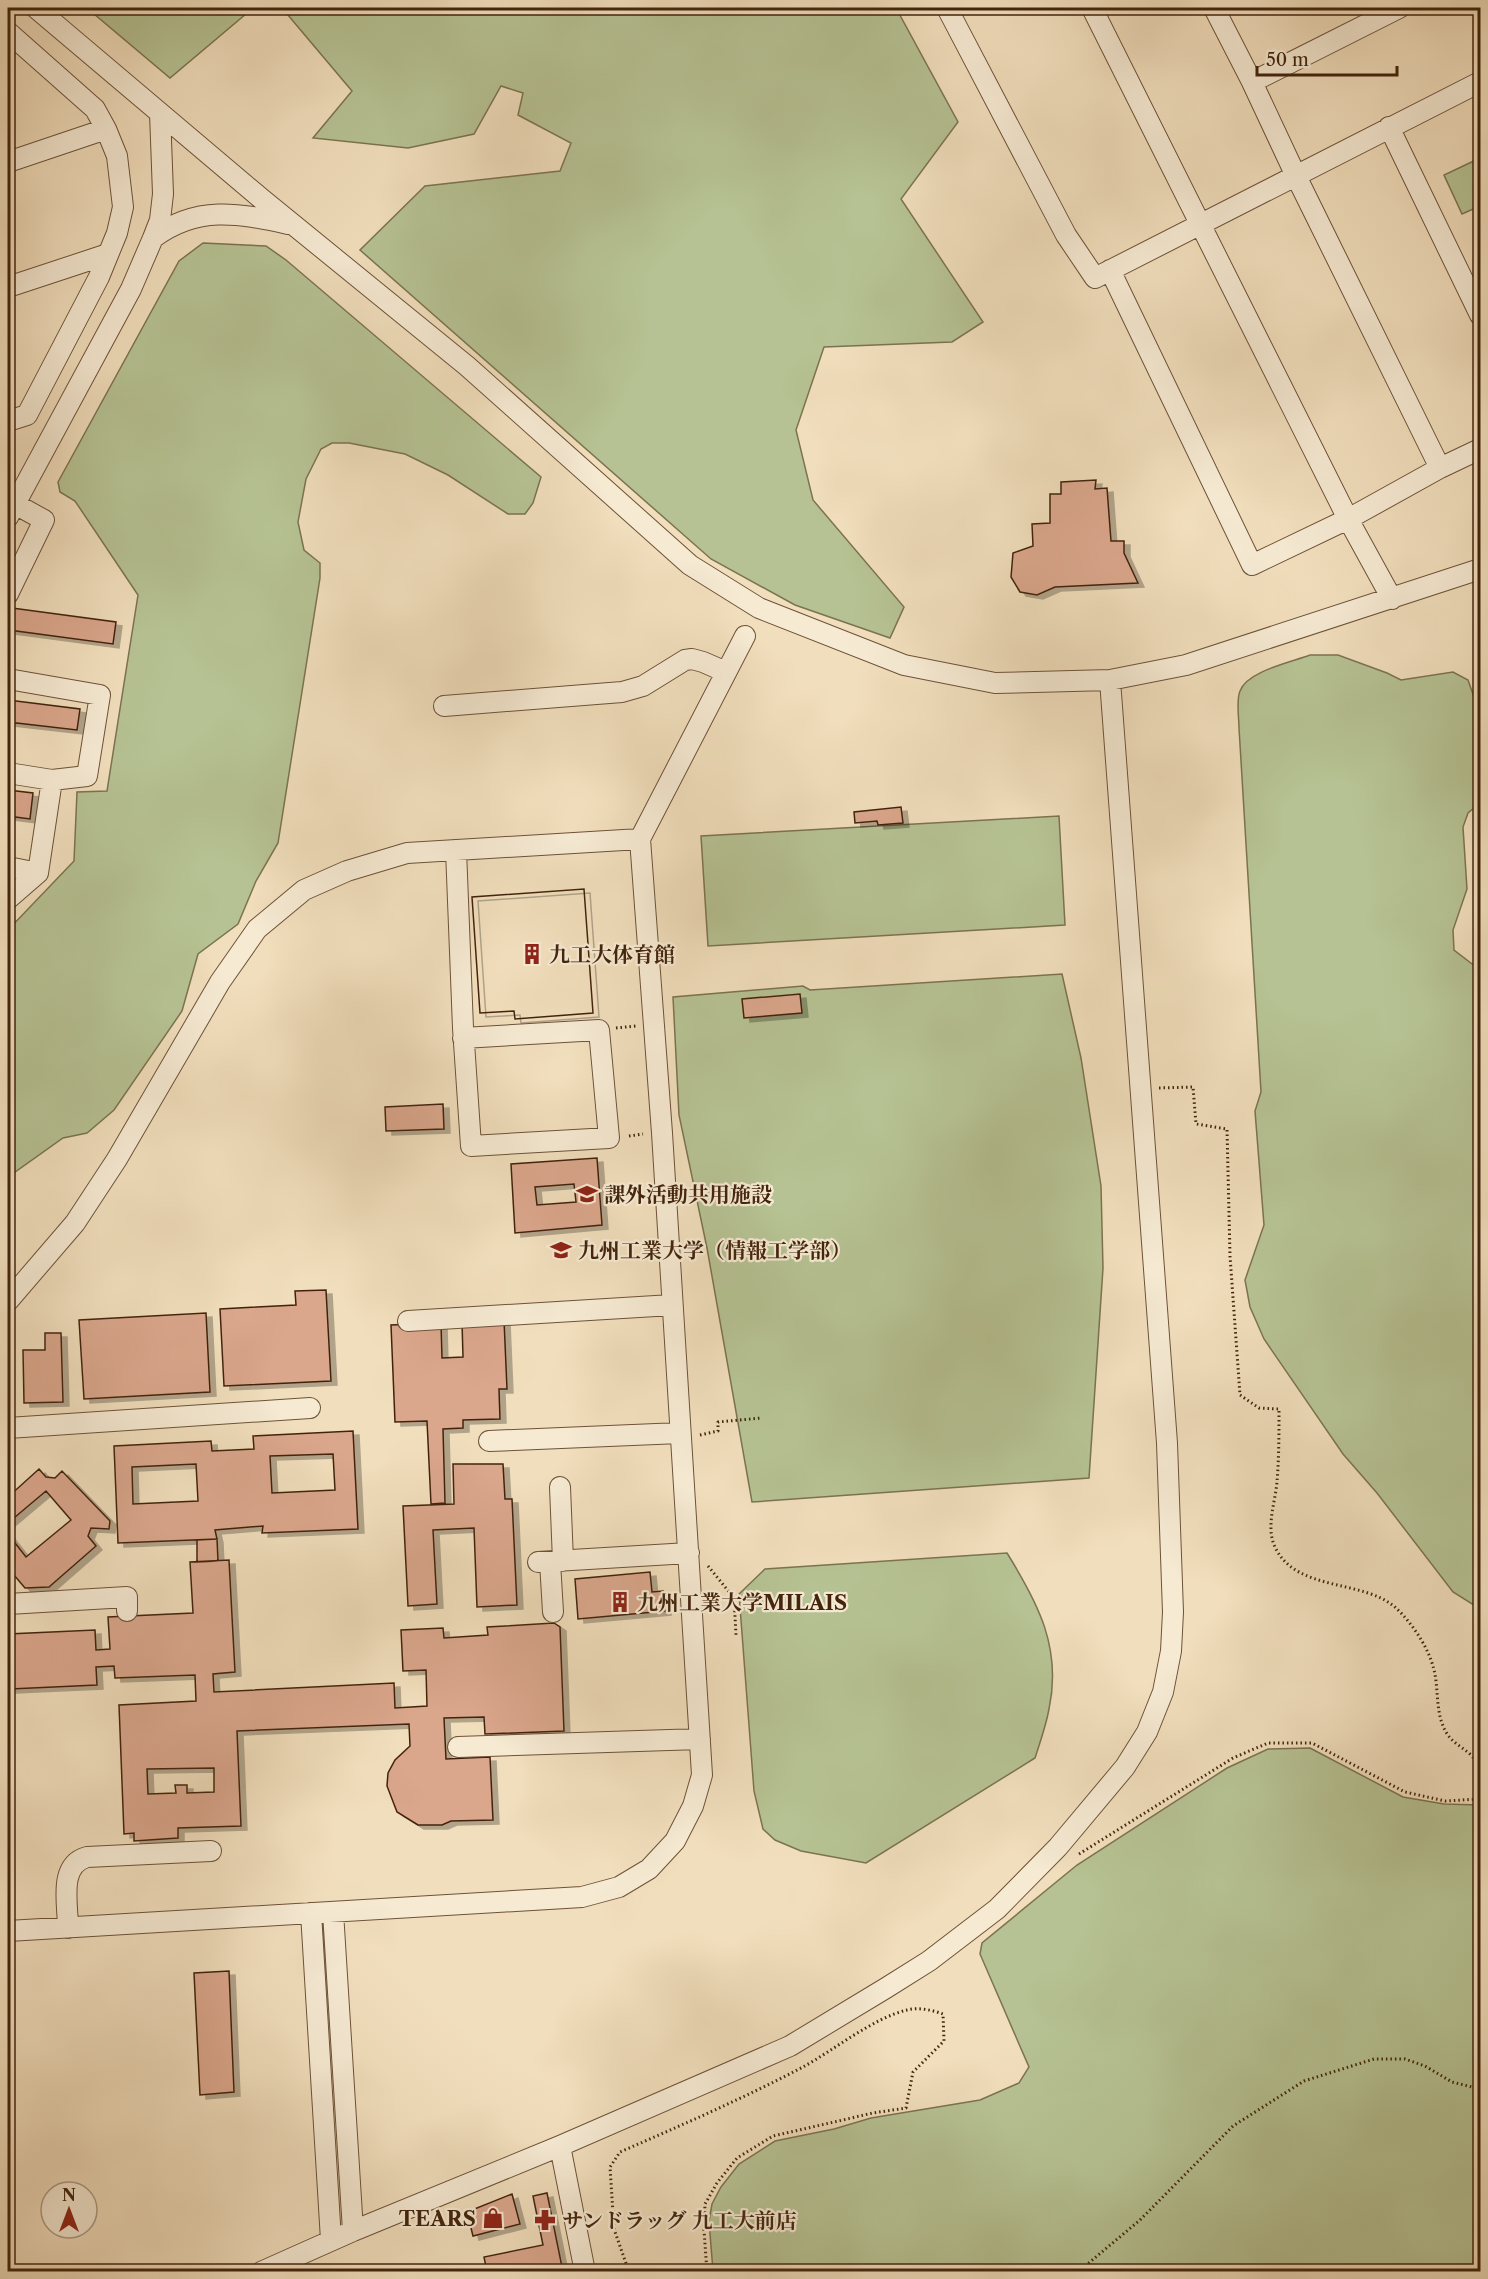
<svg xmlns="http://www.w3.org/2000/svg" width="1488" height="2279" font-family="'Libre Caslon Text','Noto Serif JP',serif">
<defs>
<filter id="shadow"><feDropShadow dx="6" dy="4" stdDeviation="0" flood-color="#0004"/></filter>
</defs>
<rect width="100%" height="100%" fill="#f1debc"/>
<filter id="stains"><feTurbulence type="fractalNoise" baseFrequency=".00333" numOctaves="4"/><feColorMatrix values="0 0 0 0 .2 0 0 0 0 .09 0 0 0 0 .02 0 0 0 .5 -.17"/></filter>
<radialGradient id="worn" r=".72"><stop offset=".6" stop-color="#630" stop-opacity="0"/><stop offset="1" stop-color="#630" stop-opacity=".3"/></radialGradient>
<!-- green -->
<path fill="#b6c293" stroke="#7c7350" stroke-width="1.5" d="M87 8H253L170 78Z
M282 8H896L958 122 901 199 983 322 952 342 824 347 796 430 813 500 904 607 890 638 795 605 711 559 360 250 425 186 560 171 571 143 518 115 523 93 501 86 474 134 408 148 313 138 352 91Z
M1480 158V206L1462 214 1444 175Z
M203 243 266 246 286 260 541 477 533 503 525 514H508L448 475 405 454 349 443H332L321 449 306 479 298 522 304 550 320 563V578L278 843 256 881 238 924 198 954 182 1011 114 1110 87 1133 63 1138 8 1177V930L74 861 77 792 107 791 138 595 75 501 60 492 58 482 179 261Z
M1310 655H1338L1387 673 1401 680 1453 672 1468 680 1480 714V803L1468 813 1463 827 1467 889 1453 930 1454 950 1480 970V1609L1453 1592 1377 1493 1343 1454 1264 1339 1250 1307 1245 1280 1264 1225 1255 1111 1261 1092 1239 728C1239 718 1236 700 1240 691 1247 671 1292 662 1310 655Z
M1059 816 1065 925 708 946 701 836Z
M1062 974 1081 1058 1101 1186 1103 1268 1089 1478 752 1502 707 1248 679 1115 673 997 803 986 810 990Z
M1007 1553C1038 1603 1062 1648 1049 1709 1046 1726 1040 1742 1035 1758L866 1863 801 1851 775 1840 763 1829 754 1791 739 1594 765 1569Z
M1310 1748 1403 1797 1444 1804 1480 1805V2271H713L709 2221 712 2204 721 2187 739 2164 775 2141 834 2129 871 2118 980 2100 1019 2083 1029 2067 980 1954 982 1943 1077 1865 1227 1768 1268 1749Z"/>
<!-- building -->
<path fill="#daa68c" stroke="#42240c" stroke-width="1.5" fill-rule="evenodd" filter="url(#shadow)" d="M1096 480 1095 489 1107 488 1111 541H1124V553L1138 583 1055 587 1037 595 1020 592 1011 577 1013 553 1033 546 1032 524 1050 523V494H1061V482Z
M12 608 116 622 113 644 9 630Z
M8 700 80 709 77 730 8 722Z
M8 790 33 793 30 819 8 816Z
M901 807 903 823 878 825 877 821 855 823 854 812Z
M584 889 593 1013 515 1019 514 1011 480 1013 472 897Z
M584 889 593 1013 515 1019 514 1011 480 1013 472 897Z
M800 994 802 1013 744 1018 742 999Z
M443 1104 444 1129 386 1131 385 1107Z
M597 1158 602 1225 515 1233 511 1164ZM574 1184 576 1202 537 1205 535 1187Z
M326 1290 331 1381 224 1386 220 1309 296 1305 295 1291Z
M206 1313 210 1392 84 1399 79 1320Z
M504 1320 507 1389H499L500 1419 463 1420V1428L443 1429 445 1503 431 1504 427 1421 395 1422 391 1325 441 1323 442 1358 463 1357 462 1322Z
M45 1333H61L63 1402 24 1403 23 1350H45Z
M353 1431 358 1529 262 1533 263 1526 215 1530 217 1539 118 1543 114 1446 211 1441 212 1451 254 1449 253 1436ZM333 1454 335 1490 272 1493 270 1456ZM196 1464 198 1501 133 1504 132 1467Z
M453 1464H503L505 1499H512L517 1605 477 1607 474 1528 433 1530 437 1604 408 1606 403 1506 454 1504Z
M39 1469 46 1477 55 1478 62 1471 110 1521 109 1529 91 1528 88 1536 96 1546 49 1587 25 1588 8 1568V1534L26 1557 71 1520 46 1491 8 1523V1497Z
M217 1539 218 1561 197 1562V1540Z
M229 1560 235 1672 213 1674 214 1692 394 1683 395 1708 427 1706 426 1670 403 1671 401 1630 443 1628 444 1638 488 1635 487 1627 554 1623 560 1627 564 1731 485 1734 484 1717 444 1718 446 1759 490 1757 493 1820 451 1821 442 1825H418L397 1812 387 1786 388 1773 395 1760 410 1746 409 1724 237 1731 241 1826 178 1828V1838L134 1841V1833L124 1834 119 1705 196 1701 195 1675 115 1678 114 1666 96 1667 97 1685 10 1689 8 1634 95 1630 96 1650 110 1649 108 1617 193 1613 190 1562ZM214 1768V1792L187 1793V1785H175L176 1793 148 1794 147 1769Z
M650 1572 652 1592 663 1591 665 1611 578 1619 575 1579Z
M229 1971 234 2092 200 2095 194 1973Z
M547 2193 563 2272H487L484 2257 543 2245 533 2196Z
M512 2194 520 2224 473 2236 467 2212Z"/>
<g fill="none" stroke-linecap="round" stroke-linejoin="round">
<defs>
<path id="minor" d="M36 8 263 200 467 366 690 565 759 608 904 665 995 683 1110 680 1186 665 1480 569
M947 8 1066 235 1095 278 1480 82
M1092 8 1348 519 1392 599
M1214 8 1252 82 1296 176 1440 468
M8 32 95 109 106 129 117 156 123 207 117 233 99 277 27 415 8 421
M1252 82 1399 8
M1389 127 1480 315
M8 162 106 129
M153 238C197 205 238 213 288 224
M1110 270 1252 565 1348 519 1440 468 1480 449
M8 287 108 254
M8 517 131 289 153 238 160 220 163 194 160 113
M8 594 44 520 15 504
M8 679 100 695 87 776 52 780 38 873 8 899
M444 706 622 692 643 686 685 660 692 659 703 662 726 672
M8 773 52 780
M456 850 463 1028 471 1146 609 1138 599 1030 463 1038
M8 867 38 873
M8 1301 75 1223 117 1159 220 982 257 929 304 890 347 871 407 853 640 839
M408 1321 672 1305
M8 1428 310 1408
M489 1441 680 1433
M560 1487 563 1561
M538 1562 689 1553
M550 1562 553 1612
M8 1604 127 1597V1611
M458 1747 700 1739
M333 1912 353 2231
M311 1913 331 2240
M68 1928C68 1904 58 1865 87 1857L211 1851
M8 1931 582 1897 619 1887 649 1869 675 1841 693 1806 702 1775 662 1133 640 839 745 636
M560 2146 585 2272
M261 2272 353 2231 560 2146 790 2046 886 1988 929 1961 997 1909 1058 1847 1125 1767 1147 1732 1163 1692 1171 1651 1173 1612 1167 1443 1110 680"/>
</defs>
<!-- minor casing -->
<use href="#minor" stroke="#6e5238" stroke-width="22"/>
<!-- path -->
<path stroke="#42240c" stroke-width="3" stroke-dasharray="1.5 3" stroke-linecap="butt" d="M616 1028 636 1026
M1159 1088 1193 1087 1196 1124 1227 1129 1230 1256 1240 1395 1259 1408 1279 1409C1279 1433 1279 1458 1277 1482 1275 1504 1265 1529 1276 1549 1298 1592 1364 1579 1396 1608 1412 1623 1429 1648 1434 1670 1439 1690 1435 1713 1446 1732 1453 1745 1468 1749 1475 1760 1478 1764 1479 1769 1480 1773
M629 1136 643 1134
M700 1435 718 1431V1422L761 1418
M708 1566 734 1598 736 1635
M1079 1854 1233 1758 1268 1743H1312L1405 1792 1445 1801 1479 1799 1480 1796
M629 2272 614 2229 610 2167 620 2152C682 2125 744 2098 803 2067 834 2050 873 2018 907 2010 919 2007 932 2010 943 2014L944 2041 913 2072 906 2108 873 2113 773 2136 737 2158 717 2183 705 2204 704 2230 707 2272
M1078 2272 1140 2220 1233 2126 1304 2081 1374 2059H1405L1425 2066 1452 2082 1480 2089"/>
<!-- minor -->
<use href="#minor" stroke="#f6ead3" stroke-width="20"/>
</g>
<!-- icons -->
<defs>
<symbol id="building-bare" viewBox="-9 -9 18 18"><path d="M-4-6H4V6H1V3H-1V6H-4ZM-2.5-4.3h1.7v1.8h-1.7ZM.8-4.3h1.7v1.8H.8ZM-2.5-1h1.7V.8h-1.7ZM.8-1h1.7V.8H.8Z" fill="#8f2418" stroke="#f6ead3" stroke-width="2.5" paint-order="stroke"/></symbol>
<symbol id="university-bare" viewBox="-9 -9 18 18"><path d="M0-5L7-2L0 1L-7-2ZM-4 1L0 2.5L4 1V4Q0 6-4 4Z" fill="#8f2418" stroke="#f6ead3" stroke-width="2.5" paint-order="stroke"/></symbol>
<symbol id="shop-bare" viewBox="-9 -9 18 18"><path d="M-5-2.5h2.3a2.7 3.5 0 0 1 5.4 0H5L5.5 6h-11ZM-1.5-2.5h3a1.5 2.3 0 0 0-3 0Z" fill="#8f2418" stroke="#f6ead3" stroke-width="2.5" paint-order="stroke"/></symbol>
<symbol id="pharmacy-bare" viewBox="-9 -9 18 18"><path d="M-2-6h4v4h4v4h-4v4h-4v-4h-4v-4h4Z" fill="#8f2418" stroke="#f6ead3" stroke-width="2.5" paint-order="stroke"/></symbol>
</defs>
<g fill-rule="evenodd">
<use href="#building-bare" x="517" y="939" width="30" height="30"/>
<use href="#university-bare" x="572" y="1179" width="30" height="30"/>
<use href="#university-bare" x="546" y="1235" width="30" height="30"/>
<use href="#building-bare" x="605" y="1587" width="30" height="30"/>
<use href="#shop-bare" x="478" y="2203" width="30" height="30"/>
<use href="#pharmacy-bare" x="530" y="2205" width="30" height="30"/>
</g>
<g text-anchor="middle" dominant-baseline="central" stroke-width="4.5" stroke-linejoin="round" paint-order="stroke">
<!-- poi labels -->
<g font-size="21" font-weight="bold" fill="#42240c" stroke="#f6ead3" text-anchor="start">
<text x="549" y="954">九工大体育館</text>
<text x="604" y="1194">課外活動共用施設</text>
<text x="578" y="1250">九州工業大学（情報工学部）</text>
<text x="637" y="1602">九州工業大学MILAIS</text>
<text x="476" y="2218" text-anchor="end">TEARS</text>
<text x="562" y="2220">サンドラッグ 九工大前店</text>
</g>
</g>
<!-- margin -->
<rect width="1488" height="2279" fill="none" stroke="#f1debc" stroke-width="30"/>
<rect x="9" y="9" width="1470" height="2261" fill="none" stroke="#42240c" stroke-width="3"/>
<rect x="15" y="15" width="1458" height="2249" fill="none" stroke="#42240c" stroke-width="1.5"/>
<!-- north arrow -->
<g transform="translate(69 2210)"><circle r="28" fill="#f6ead3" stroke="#ae9b83" stroke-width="1.5"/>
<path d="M0-4.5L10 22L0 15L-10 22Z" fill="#8f2418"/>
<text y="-9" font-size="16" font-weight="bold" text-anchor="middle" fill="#42240c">N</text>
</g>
<!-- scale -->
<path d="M1257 66v9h140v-9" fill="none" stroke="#42240c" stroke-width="3"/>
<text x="1266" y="66" font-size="18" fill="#42240c" stroke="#f6ead3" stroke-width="4.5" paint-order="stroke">50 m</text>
<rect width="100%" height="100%" filter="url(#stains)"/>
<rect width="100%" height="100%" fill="url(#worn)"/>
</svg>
